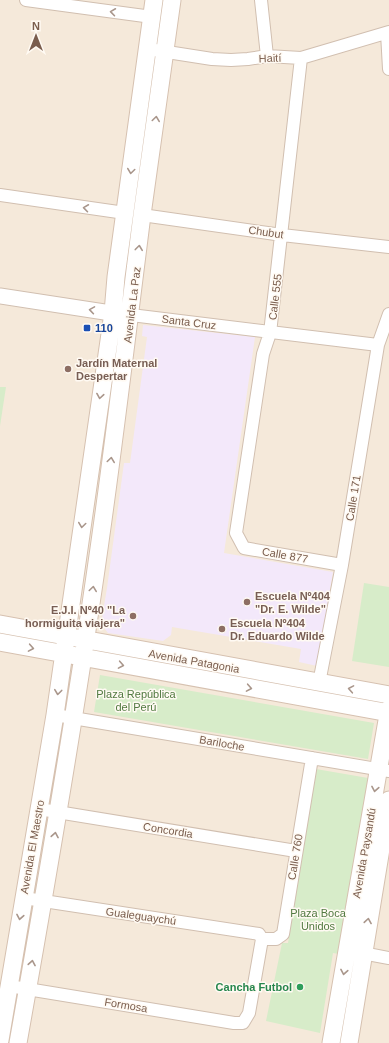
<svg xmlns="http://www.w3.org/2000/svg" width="389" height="1043" font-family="Helvetica,sans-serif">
<rect width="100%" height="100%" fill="#fdf6ec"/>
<!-- residential -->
<path fill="#f5e9da" d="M0 0H389V1043H0Z"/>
<!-- education -->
<path fill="#f3e8fa" d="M143 325 255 337 224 553 333 572 317 666 299 662 301 649 172 627 171 635 163 641 108 633 101 624 107 588 124 463H130L147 337 142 336Z"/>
<!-- green -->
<path fill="#d7ecc9" d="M0 387H6L0 426Z
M364 583 389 587V667L352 661Z
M100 675 374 723 368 759 94 712Z
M316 769 368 778 339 954 333 953 320 1033 266 1021 282 943H288Z"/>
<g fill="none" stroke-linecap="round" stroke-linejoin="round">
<defs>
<path id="minor" d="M26 0 152 17
M261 0 267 56
M387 33 389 69
M148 49 212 59 231 60 248 59 267 56 301 58 389 32
M301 58 270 333 263 354 236 533 244 548 342 565
M0 195 125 213
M142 215 282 235 389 247
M131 315 378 345
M319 683 342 565 378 345 389 314
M55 715 389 771
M39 809 296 851
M262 939H276L283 934 312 758
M357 952 389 958
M9 986 234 1023H243L249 1013 262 939 259 934 24 898"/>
<path id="tertiary" d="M0 296 124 315"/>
<path id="secondary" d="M0 624 389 695
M0 642 389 713
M0 1040 55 715 113 313 116 277 154 0
M18 1043C49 869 79 695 103 520 117 419 129 317 142 215 152 143 162 72 172 0
M331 1043 389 709
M349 1043 389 800"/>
</defs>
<!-- minor casing -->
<use href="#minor" stroke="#d1bfb0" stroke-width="14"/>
<!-- tertiary casing -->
<use href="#tertiary" stroke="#d1bfb0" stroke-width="17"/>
<!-- secondary casing -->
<use href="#secondary" stroke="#d6c1b0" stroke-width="19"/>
<!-- minor -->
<use href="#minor" stroke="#fff" stroke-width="12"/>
<!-- tertiary -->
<use href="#tertiary" stroke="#fff" stroke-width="15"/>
<!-- secondary -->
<use href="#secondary" stroke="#fff" stroke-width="17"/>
</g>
<!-- one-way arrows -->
<defs><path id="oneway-chevron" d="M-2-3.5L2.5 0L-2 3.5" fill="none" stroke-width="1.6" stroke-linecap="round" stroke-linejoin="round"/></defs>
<g stroke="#a9968b">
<use href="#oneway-chevron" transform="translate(113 12) rotate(-172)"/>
<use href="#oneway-chevron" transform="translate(156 119) rotate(-82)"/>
<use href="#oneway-chevron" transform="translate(131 171) rotate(98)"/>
<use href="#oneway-chevron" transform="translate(86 208) rotate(-172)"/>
<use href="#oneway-chevron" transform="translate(139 248) rotate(-83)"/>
<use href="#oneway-chevron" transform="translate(92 310) rotate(-171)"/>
<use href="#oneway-chevron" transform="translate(100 396) rotate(99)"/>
<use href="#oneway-chevron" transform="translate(111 460) rotate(-82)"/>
<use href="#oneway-chevron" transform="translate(82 525) rotate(98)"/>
<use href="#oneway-chevron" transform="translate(93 589) rotate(-82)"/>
<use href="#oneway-chevron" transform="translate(31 648) rotate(10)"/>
<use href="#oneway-chevron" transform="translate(121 665) rotate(10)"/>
<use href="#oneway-chevron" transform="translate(249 688) rotate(10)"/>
<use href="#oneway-chevron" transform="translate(351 689) rotate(-170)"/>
<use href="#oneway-chevron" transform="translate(58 692) rotate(97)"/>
<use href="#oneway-chevron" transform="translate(375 789) rotate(100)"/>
<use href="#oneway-chevron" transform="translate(55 835) rotate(-80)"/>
<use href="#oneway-chevron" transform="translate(20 917) rotate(100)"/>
<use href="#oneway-chevron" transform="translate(368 921) rotate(-81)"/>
<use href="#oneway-chevron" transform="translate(32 963) rotate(-80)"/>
<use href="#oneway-chevron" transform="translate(344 972) rotate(100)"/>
</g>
<!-- markers -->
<rect fill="#1a4fb4" stroke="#fffaf3" stroke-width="1.5" x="83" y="324" width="8" height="8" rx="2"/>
<g fill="#8d6e63" stroke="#fffaf3" stroke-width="1.5">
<circle cx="68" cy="369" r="4"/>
<circle cx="247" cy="602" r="4"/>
<circle cx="133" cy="616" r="4"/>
<circle cx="222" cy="629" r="4"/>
</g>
<circle fill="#2e9e5b" stroke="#fffaf3" stroke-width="1.5" cx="300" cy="987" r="4"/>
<g text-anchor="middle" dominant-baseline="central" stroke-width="3" stroke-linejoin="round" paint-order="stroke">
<!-- street labels -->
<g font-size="11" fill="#7a5d4d" stroke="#fffaf3">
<text transform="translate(270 58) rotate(-2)">Haití</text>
<text transform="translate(266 232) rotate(8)">Chubut</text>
<text transform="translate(275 297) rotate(-83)">Calle 555</text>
<text transform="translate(132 305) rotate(-83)">Avenida La Paz</text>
<text transform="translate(189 322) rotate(7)">Santa Cruz</text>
<text transform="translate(353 498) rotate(-81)">Calle 171</text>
<text transform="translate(285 555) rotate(10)">Calle 877</text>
<text transform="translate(194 661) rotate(10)">Avenida Patagonia</text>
<text transform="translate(222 743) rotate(10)">Bariloche</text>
<text transform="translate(168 830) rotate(9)">Concordia</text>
<text transform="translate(32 847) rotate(-80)">Avenida El Maestro</text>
<text transform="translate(364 853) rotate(-80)">Avenida Paysandú</text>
<text transform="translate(295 857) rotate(-81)">Calle 760</text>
<text transform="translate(141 916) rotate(8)">Gualeguaychú</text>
<text transform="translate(126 1005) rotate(9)">Formosa</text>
</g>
<!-- transit labels -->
<g font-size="11" font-weight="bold" fill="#164399" stroke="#fffaf3" text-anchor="start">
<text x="95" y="328">110</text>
</g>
<!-- education labels -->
<g font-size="11" font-weight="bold" fill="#785e54" stroke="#fffaf3" text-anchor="start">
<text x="76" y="363">Jardín Maternal<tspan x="76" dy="13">Despertar</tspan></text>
<text x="255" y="596">Escuela Nº404<tspan x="255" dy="13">"Dr. E. Wilde"</tspan></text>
<text x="125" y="610" text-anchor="end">E.J.I. Nº40 "La<tspan x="125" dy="13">hormiguita viajera"</tspan></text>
<text x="230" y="623">Escuela Nº404<tspan x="230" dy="13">Dr. Eduardo Wilde</tspan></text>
</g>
<!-- park labels -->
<g font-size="11" fill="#527a41" stroke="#fffaf3">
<text x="136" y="694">Plaza República<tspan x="136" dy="13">del Perú</tspan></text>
<text x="318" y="913">Plaza Boca<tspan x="318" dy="13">Unidos</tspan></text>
</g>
<!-- leisure labels -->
<g font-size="11" font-weight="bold" fill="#27864d" stroke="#fffaf3" text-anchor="end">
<text x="292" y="987">Cancha Futbol</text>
</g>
</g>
<!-- north arrow -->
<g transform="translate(36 36)" stroke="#fffaf3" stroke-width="3" paint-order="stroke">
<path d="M0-3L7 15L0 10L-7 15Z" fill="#7a5d4d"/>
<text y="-6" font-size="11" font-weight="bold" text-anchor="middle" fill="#7a5d4d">N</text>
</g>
</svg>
